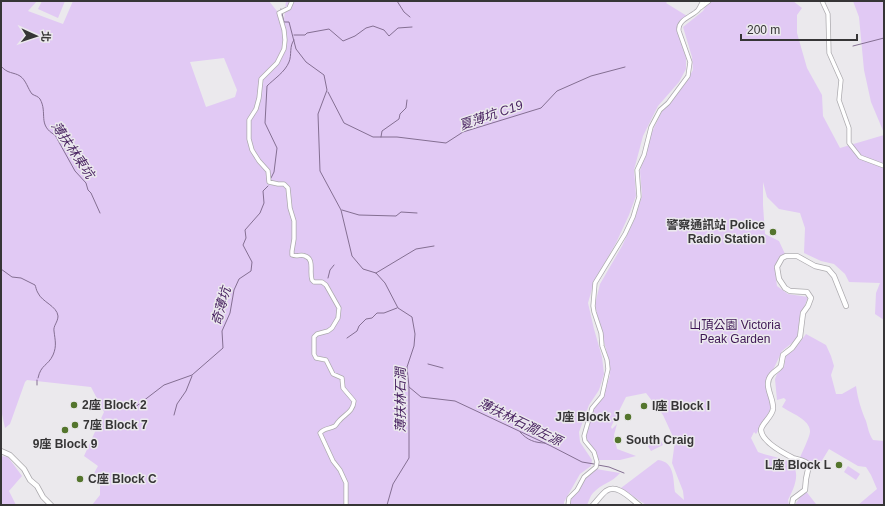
<svg xmlns="http://www.w3.org/2000/svg" width="885" height="506" font-family="Arial,'Noto Sans TC',sans-serif">
<rect width="100%" height="100%" fill="#ebe9ed"/>
<!-- green -->
<path fill="#e1c9f4" fill-rule="evenodd" d="M1 1H37L28 11 63 24 73 1H269L284 20 286 1H668L666 3 687 16 677 26 686 58V69L679 82 658 106 643 136 634 170 636 196 629 215 616 243 594 282 588 303 594 329 602 357 604 374 599 390 589 405 579 432 580 442 592 460 591 466 580 474 564 502V505H92L100 495V477L93 475 98 466 84 456 104 412 91 387 27 380 25 382 10 424 5 428 2 414 1 413ZM224 58 237 90 235 97 206 107 190 62Z
M42 1H65L58 18 38 9Z
M711 1H793L802 8 797 15V33L807 68 822 95 823 116 840 148 884 135V320L875 314 876 293 880 283 849 282 845 274 834 264 821 261 804 253 805 228 800 213 779 209 767 197 763 182V205L765 234 779 241 785 254C773 265 775 271 777 286L788 294 808 297 800 318 797 339 782 351 767 383 772 407 756 434 754 432 751 438 758 452C765 455 784 458 789 462 803 471 793 490 788 500L789 505H646L621 488 658 460C675 462 673 479 675 492L684 500 683 491 672 463 675 441 663 415 646 393 626 397 611 427 612 429 617 424 614 435 617 449 636 456 620 460H598V456L586 440 585 433 594 408 604 393 610 375 608 356 600 328 595 304 600 284 622 246 635 218 642 196 640 171 649 138 663 109 684 85 693 70 692 57 683 27 703 11 707 4Z
M853 1H884V133L871 102 864 70 859 17Z
M806 334 826 345 831 356 834 366 831 375 836 394H842L856 386C858 400 861 409 866 421 868 428 869 434 873 440L884 441V505H858L877 489 871 475 866 467 858 466 829 449 818 467 799 460C802 452 809 439 810 432 811 420 791 413 782 407L786 400 784 398 777 400 775 379 777 374 784 367 786 355 794 350Z
M660 439 663 445 651 451 648 446Z
M1 456 8 457 22 476 9 491 16 505H1Z
M848 466 860 474 856 480 844 472Z
M596 469 620 473C613 482 601 484 593 493 590 496 589 501 587 505H568L583 477Z
M805 490 816 504 818 505H796V503Z"/>
<g fill="none" stroke-linecap="round" stroke-linejoin="round">
<!-- stream -->
<path stroke="#846f92" stroke-width="1" d="M397 1 404 12 410 17
M281 9 284 22H289L296 49 306 62 324 75 327 90 318 114 320 171 341 210 352 256 363 269 376 273 385 283 398 308 412 317 415 334 414 346 407 367 409 387V458L393 484 387 505
M294 35H305L307 33 329 29 343 41 355 36 366 28 373 26 384 30 389 36 398 28 412 27
M853 46 884 38
M1 66C7 74 14 72 20 76 26 80 28 89 32 94 35 96 38 96 40 99 48 113 37 125 55 135L75 171 86 183 88 190 91 193 100 213
M328 92 344 123 373 137H397L446 143 463 132 541 108 557 91 591 76 625 67
M381 137 382 131 399 119 400 114 406 108 407 100
M271 178 274 172 277 148 265 123 267 86C274 79 285 72 289 62 292 55 289 46 294 40
M342 210 359 215 396 216 401 212 417 213
M1 269 12 277 21 278 35 285C36 287 36 290 38 293 42 302 57 306 58 316 58 322 53 326 54 331 55 340 57 346 53 355 48 366 41 364 38 378
M376 273 416 249 434 246
M328 278 330 270 334 265
M347 338 357 331 359 326 366 319 372 318 377 313H384L397 308
M428 364 443 368
M37 385V380
M409 387 421 397 455 401 551 446 582 462 594 464
M134 408 164 385 192 375 223 348 222 331 230 313 234 290 239 279 251 271 252 262 243 245 246 238 245 230 260 213 264 203 263 191 268 186
M174 415 177 404 186 391 192 376
M520 432C527 440 535 443 545 443
M598 465 609 467 624 473"/>
<defs>
<path id="pedestrian" d="M292 1 289 8 279 13 284 30 285 40 284 49 277 63 261 79 259 98 256 109 249 120V139L252 150 259 161 268 171 269 182 278 184H284L288 188 290 208 294 221V239L292 251V255C297 257 301 254 305 256 315 259 309 272 312 280L314 282H322L326 285 339 308 338 318 332 328 328 331 317 334 314 337V354L316 358 326 360 333 374 342 378 343 388 354 401C353 412 345 414 339 421 337 423 337 424 335 426 330 429 324 428 320 433L333 461 340 470 346 483V505
M822 1 828 14 829 53 841 80 839 100 849 128V143L860 157 884 166
M700 8 709 1
M568 505 569 498 577 490 584 477 596 467 597 462 594 452 585 441 584 436 592 408 602 396 608 369 607 360 602 346 601 333 594 312 593 306 595 283 625 234 633 217 639 197 637 170 644 155 651 127 660 110 668 103 688 76 690 62 679 31C677 20 691 17 698 10 700 7 701 4 703 1"/>
<path id="minor" d="M1 451 10 455 24 469 30 480 37 486 43 497 51 505
M593 505C597 501 601 495 606 491 617 483 631 499 639 505
M792 505 793 499 805 490 806 479 809 465C805 460 798 460 793 458 783 453 762 442 761 430 761 424 772 417 773 409 774 397 762 385 772 374 775 371 779 369 781 366L783 355 792 348 800 337 803 313 808 306 811 298 807 292 790 291 785 288 779 279 777 267 782 258 786 256H797L815 266 828 269 834 276 846 306"/>
</defs>
<!-- pedestrian casing -->
<use href="#pedestrian" stroke="#adabaf" stroke-width="5"/>
<!-- minor casing -->
<use href="#minor" stroke="#adabaf" stroke-width="6"/>
<!-- pedestrian -->
<use href="#pedestrian" stroke="#fff" stroke-width="3.5"/>
<!-- minor -->
<use href="#minor" stroke="#fff" stroke-width="4.5"/>
</g>
<!-- markers -->
<g fill="#54752d" stroke="#ebe9ed" stroke-width="1.5">
<circle cx="773" cy="232" r="4"/>
<circle cx="74" cy="405" r="4"/>
<circle cx="644" cy="406" r="4"/>
<circle cx="628" cy="417" r="4"/>
<circle cx="75" cy="425" r="4"/>
<circle cx="65" cy="430" r="4"/>
<circle cx="618" cy="440" r="4"/>
<circle cx="839" cy="465" r="4"/>
<circle cx="80" cy="479" r="4"/>
</g>
<g text-anchor="middle" dominant-baseline="central" stroke-width="3" stroke-linejoin="round" paint-order="stroke">
<!-- poi labels -->
<g font-size="12" font-weight="bold" fill="#363536" stroke="#ebe9ed" text-anchor="start">
<text x="765" y="225" text-anchor="end">警察通訊站 Police<tspan x="765" dy="14">Radio Station</tspan></text>
<text x="82" y="405">2座 Block 2</text>
<text x="652" y="406">I座 Block I</text>
<text x="620" y="417" text-anchor="end">J座 Block J</text>
<text x="83" y="425">7座 Block 7</text>
<text x="626" y="440">South Craig</text>
<text x="65" y="444" text-anchor="middle">9座 Block 9</text>
<text x="831" y="465" text-anchor="end">L座 Block L</text>
<text x="88" y="479">C座 Block C</text>
</g>
<!-- park labels -->
<g font-size="12" fill="#3d1654" stroke="#ebe9ed">
<text x="735" y="325">山頂公園 Victoria<tspan x="735" dy="14">Peak Garden</tspan></text>
</g>
<!-- water labels -->
<g font-size="13" font-style="italic" fill="#4c2664" stroke="#ebe9ed">
<text transform="translate(491 115) rotate(-19)">夏薄坑 C19</text>
<text transform="translate(73 150) rotate(56)">薄扶林東坑</text>
<text transform="translate(221 306) rotate(-74)">奇薄坑</text>
<text transform="translate(400 400) rotate(-90)">薄扶林石澗</text>
<text transform="translate(520 422) rotate(26)">薄扶林石澗左源</text>
</g>
</g>
<!-- border -->
<rect width="885" height="506" fill="none" stroke="#363536" stroke-width="4"/>
<!-- north arrow -->
<g transform="translate(36 36) rotate(93)" stroke="#ebe9ed" stroke-width="3" paint-order="stroke">
<path d="M0-3L7 15L0 10L-7 15Z" fill="#363536"/>
<text y="-6" font-size="11" font-weight="bold" text-anchor="middle" fill="#363536">北</text>
</g>
<!-- scale -->
<path d="M741 34v6h116v-6" fill="none" stroke="#363536" stroke-width="2"/>
<text x="747" y="34" font-size="12" fill="#363536" stroke="#ebe9ed" stroke-width="3" paint-order="stroke">200 m</text>
</svg>
